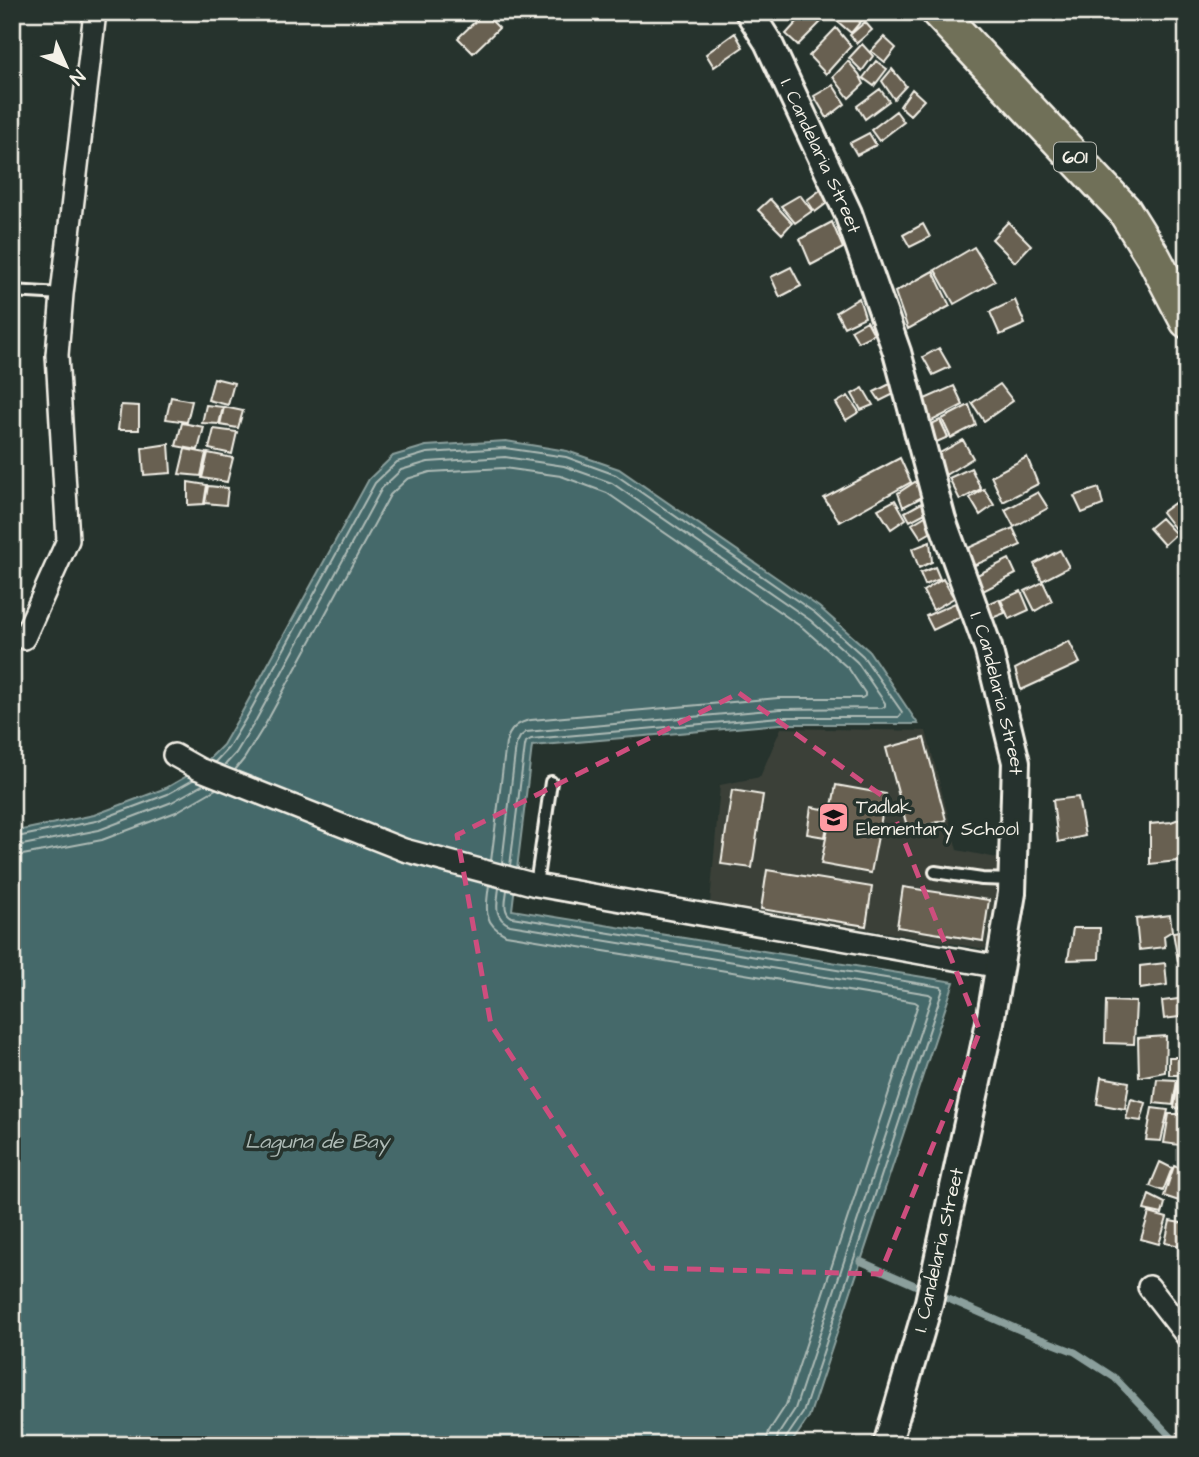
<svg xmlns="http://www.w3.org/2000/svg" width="1199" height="1457" font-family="'Architects Daughter',sans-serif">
<rect width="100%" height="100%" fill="#26332d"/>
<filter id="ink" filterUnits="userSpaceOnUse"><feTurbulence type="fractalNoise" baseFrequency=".0143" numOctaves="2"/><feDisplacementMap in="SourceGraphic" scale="14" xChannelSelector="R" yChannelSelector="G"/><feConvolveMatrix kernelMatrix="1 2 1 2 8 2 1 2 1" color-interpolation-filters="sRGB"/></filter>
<g filter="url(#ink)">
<!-- built -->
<path fill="#3a4138" d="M781 728 926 731 957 850 1002 859 985 949 710 903 720 785 760 777Z"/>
<!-- water -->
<path fill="#45696a" stroke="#8b9f9c" stroke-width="2" d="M506 441 567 451 619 469 819 607 869 651 918 724H780L532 746 512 910 954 982 809 1417 790 1445H442L415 1443 411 1445H12V832L94 815 166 788 199 769 223 745 242 712 369 479 393 456 426 446Z"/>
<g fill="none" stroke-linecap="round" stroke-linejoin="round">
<!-- shore -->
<path stroke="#aebbb6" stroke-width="2" d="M215 762 228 748 248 715 375 483 397 462 427 453 505 448 566 457 616 475 815 613 863 656 902 712 901 715 899 717H780L531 739 526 742 525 746 510 866
M224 766 236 753 256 720 382 488 401 470 428 462 505 457 564 466 612 483 810 620 857 662 885 703V706L882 708 780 709 526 732 520 737 516 745 502 863
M235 770 244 759 265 725 390 495 407 479 430 472 504 468 561 476 607 493 803 628 849 669 865 693V696L862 698H778L531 720C518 722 509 730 506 743L491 861
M12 838 96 821 168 794 193 780
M12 847 99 830 172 802 204 784
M12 857 102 840 176 812 216 789
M489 885C486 907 482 924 506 935L915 1002 918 1004 786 1405 769 1431 766 1445
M499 888C497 904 493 918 510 925L929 994 932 996 795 1409 778 1435 776 1445
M507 890C506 900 502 912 512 917L941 987 943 989 803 1413 786 1438 785 1445"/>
<!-- stream -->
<path stroke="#8b9f9c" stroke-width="7" d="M860 1261 926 1290
M937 1294 1031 1335 1075 1352 1115 1378 1179 1445"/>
</g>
<!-- building -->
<path fill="#686151" stroke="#f4f1e8" stroke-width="2" d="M806 12H818L824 19 798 45 786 34Z
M844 12H867L868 13 851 33 837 21Z
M484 13 499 28 473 53 458 38Z
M865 22 872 30 857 43 850 35Z
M836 28 851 46 826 74 809 56Z
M735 33 743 47 714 67 706 54Z
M884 37 896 48 885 62 871 51Z
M862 44 873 56 862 71 849 58Z
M848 61 859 74 864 84 849 98 833 77Z
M876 61 887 69 874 86 863 78Z
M892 69 906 86 894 99 882 81Z
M833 85 845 104 827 118 814 96Z
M880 89 889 101 865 119 857 106Z
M912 89 924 100 910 115 900 106Z
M896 111 904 122 879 141 871 130Z
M869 133 876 145 857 155 850 143Z
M827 185 835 197 815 212 807 200Z
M800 195 812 211 795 223 781 206Z
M770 199 792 223 782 234 758 210Z
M832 222 843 248 811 265 800 239Z
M1008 222 1031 245 1015 262 992 239Z
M923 224 930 237 910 247 903 235Z
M974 247 995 281 954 304 935 270Z
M791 267 801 286 780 297 771 277Z
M933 271 950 306 908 329 895 292Z
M859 298 865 317 844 327 836 312Z
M1015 300 1025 324 1000 335 990 312Z
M867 321 874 334 858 342 851 330Z
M939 348 950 367 933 375 923 357Z
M214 378 234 383 228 405 208 400Z
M890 384 894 394 880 401 874 392Z
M1000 384 1013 401 984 421 972 403Z
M954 386 963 405 928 423 918 402Z
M863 388 873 405 861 410 852 394Z
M848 396 859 412 846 420 836 403Z
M171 397 192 401 187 422 166 419Z
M121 405 139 406V430H118Z
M206 405 223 407 219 424 202 423Z
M969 405 976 425 951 438 942 419Z
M224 407 243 411 238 428 220 425Z
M940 420 948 437 930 445 923 428Z
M182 423 204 427 198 450 176 446Z
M214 429 237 432 232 454 209 449Z
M963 440 973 458 942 477 931 458Z
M169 444 171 473 144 475 142 448Z
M185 449 206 453 201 476 179 474Z
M208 453 233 458 227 482 202 478Z
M1027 457 1038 484 1003 502 991 476Z
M900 458 911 482 840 522 824 498Z
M971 468 981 489 960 500 949 478Z
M921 478 928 494 903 507 898 493Z
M188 482 207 485 204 504 188 505Z
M208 486 228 488 226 505 205 503Z
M1099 488 1103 505 1082 513 1074 496Z
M984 489 994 505 980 515 970 498Z
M1038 492 1048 508 1014 527 1005 510Z
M1187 494V527L1178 533 1162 512Z
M895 500 906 519 891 529 878 509Z
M927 500 931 510 910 521 905 512Z
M932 512 940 527 921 538 912 524Z
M1161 518 1176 534 1164 545 1149 528Z
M1013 528 1021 545 973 566 966 549Z
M930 542 932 562 919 568 912 549Z
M1060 550 1069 567 1042 581 1034 564Z
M1009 559 1016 574 983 591 975 576Z
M935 567 940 579 925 585 920 573Z
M943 579 954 598 933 610 923 591Z
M1043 582 1052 601 1035 611 1025 591Z
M1021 591 1029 610 1009 619 1001 600Z
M999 599 1005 613 987 620 981 607Z
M955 603 960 617 933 630 926 616Z
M1069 641 1080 663 1021 690 1015 669Z
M924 738 946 820 908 830 886 748Z
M836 785 886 794 871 873 821 864Z
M732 790 763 795 752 868 721 864Z
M1078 797 1085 836 1058 842 1053 800Z
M811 807 830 810 825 837 807 834Z
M1187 816V860L1150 864V824L1171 822Z
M767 870 872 887 866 926 761 909Z
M903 887 989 900 983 941 897 927Z
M1170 915 1172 931 1164 936 1165 947 1139 950 1136 919Z
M1073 928H1100L1099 959 1068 960Z
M1187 930V959L1178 961 1173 932Z
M1165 963 1167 985 1140 989V966Z
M1187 998V1016L1164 1019 1162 1001Z
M1106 1001 1136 1002 1134 1044 1105 1043Z
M1166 1036 1165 1072 1139 1077 1138 1038Z
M1169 1057H1187V1075H1169Z
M1101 1077 1129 1082 1125 1109 1097 1104Z
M1157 1079 1177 1080 1173 1105 1154 1103Z
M1179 1080H1187V1109L1174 1108Z
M1131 1099 1146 1103 1141 1121 1126 1119Z
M1152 1108 1168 1110 1161 1141 1146 1140Z
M1169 1114H1183L1179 1145 1164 1143Z
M1160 1162 1172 1168 1163 1191 1150 1186Z
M1174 1166 1187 1171V1187L1182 1202 1164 1196Z
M1149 1195 1165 1203 1162 1214 1144 1210Z
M1149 1213 1167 1218 1159 1244 1141 1239Z
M1170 1221 1187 1224V1247L1165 1243Z"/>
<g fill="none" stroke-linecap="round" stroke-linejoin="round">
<defs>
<path id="service" d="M12 291 62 294
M935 872 982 879 1012 880
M536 885 551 782"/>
<path id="minor" d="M24 638 68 540 57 355 62 294 95 12
M174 755 199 769 404 850 536 885 1000 967
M1149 1287 1187 1336"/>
<g id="tertiary">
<path id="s1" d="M749 12 768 42 848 213 897 352 942 520 988 647 1016 762 1012 893 990 1022 929 1302 887 1445"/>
</g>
<path id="primary" d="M938 12 1124 210 1154 258 1187 321"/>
</defs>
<!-- service casing -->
<use href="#service" stroke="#f4f1e8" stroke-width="16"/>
<!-- minor casing -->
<use href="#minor" stroke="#f4f1e8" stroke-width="26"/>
<!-- tertiary casing -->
<use href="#tertiary" stroke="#f4f1e8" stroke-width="32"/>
<!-- primary casing -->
<use href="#primary" stroke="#f4f1e8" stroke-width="38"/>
<!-- service -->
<use href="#service" stroke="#26332d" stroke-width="10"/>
<!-- minor -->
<use href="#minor" stroke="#26332d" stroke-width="21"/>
<!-- tertiary -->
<use href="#tertiary" stroke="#26332d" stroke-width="26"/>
<!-- primary -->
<use href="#primary" stroke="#706f59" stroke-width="33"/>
</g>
</g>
<!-- marked area -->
<path fill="none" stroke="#ce4e7e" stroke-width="5" stroke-dasharray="14 9" stroke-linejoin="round" d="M739 693 888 800 980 1031 880 1274 650 1268 491 1025 457 835Z"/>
<!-- icons -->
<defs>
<symbol id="school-square" viewBox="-11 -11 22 22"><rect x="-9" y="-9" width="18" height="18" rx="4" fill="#ff9aa2" stroke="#26332d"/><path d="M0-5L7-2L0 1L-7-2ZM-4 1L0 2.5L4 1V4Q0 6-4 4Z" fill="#111"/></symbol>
</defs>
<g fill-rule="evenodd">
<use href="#school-square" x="816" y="800" width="35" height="35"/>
</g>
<g text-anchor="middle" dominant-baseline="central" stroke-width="7" stroke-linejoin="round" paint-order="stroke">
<!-- shield labels -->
<rect fill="#26332d" stroke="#b6b8b0" stroke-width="2" x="1054" y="142.5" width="42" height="29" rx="5"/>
<g font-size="18" font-weight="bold" fill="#f4f1e8">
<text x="1075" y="157">601</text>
</g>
<!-- street labels -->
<g font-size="19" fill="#f4f1e8" stroke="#26332d">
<text stroke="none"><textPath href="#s1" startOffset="161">I. Candelaria Street</textPath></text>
<text stroke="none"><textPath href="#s1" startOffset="728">I. Candelaria Street</textPath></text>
<text transform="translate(939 1250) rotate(-77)">I. Candelaria Street</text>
</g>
<!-- poi labels -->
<g font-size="19" fill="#f4f1e8" stroke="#26332d" text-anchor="start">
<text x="856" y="807">Tadlak<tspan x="856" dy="22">Elementary School</tspan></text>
</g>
<!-- water labels -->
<g font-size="21" font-style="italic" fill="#aebbb6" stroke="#26332d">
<text x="317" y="1141">Laguna de Bay</text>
</g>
</g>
<!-- margin -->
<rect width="1199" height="1457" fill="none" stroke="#26332d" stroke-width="42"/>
<rect x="21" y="21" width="1157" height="1415" fill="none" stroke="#f4f1e8" stroke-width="2.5" filter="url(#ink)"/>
<!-- north arrow -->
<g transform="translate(66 66) rotate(135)" stroke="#26332d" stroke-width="5" paint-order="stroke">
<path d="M0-5L12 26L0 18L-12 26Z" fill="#f4f1e8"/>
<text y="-10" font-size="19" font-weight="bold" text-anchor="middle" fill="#f4f1e8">N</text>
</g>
</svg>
